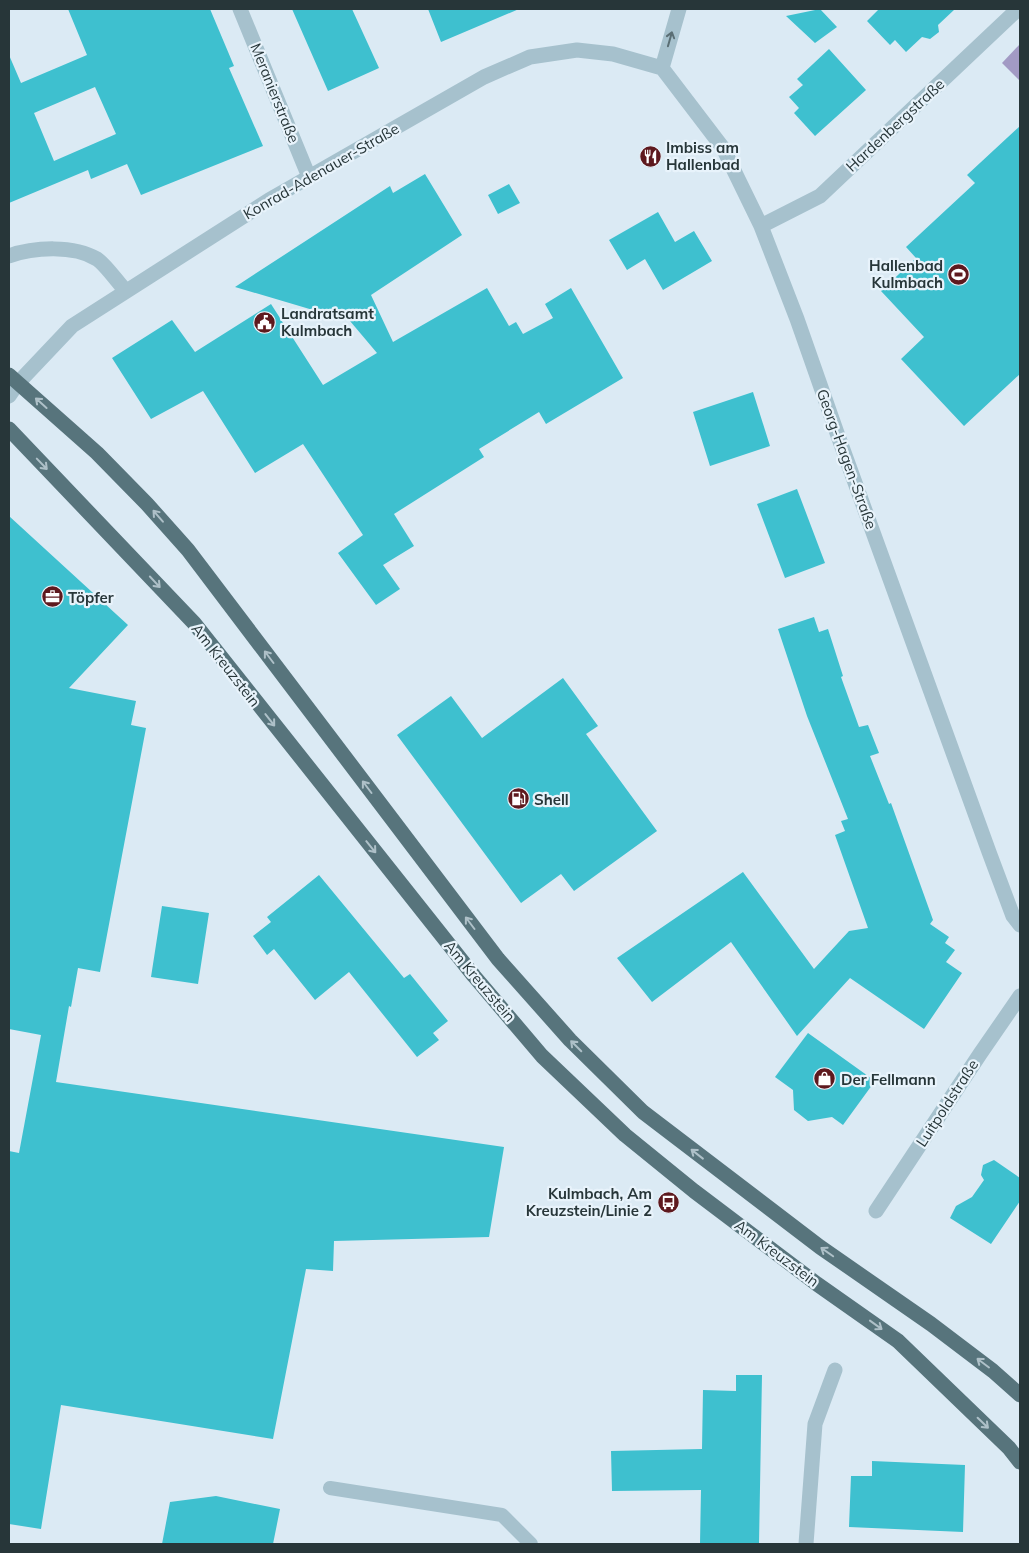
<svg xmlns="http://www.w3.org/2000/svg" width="1029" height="1553" font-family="Mulish,sans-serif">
<rect width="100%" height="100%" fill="#dbeaf4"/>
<!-- green -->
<path fill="#a29ac4" d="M1020 44V81L1002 63Z"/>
<!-- building -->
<path fill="#3ec0cf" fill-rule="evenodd" d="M68 9H210L234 66 229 68 263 146 141 195 127 164 91 179 88 170 9 203V55L21 83 87 55ZM95 87 116 134 54 161 34 113Z
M292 9H352L379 68 328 91Z
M428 9H519L441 42Z
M820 9 837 27 815 43 786 16Z
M879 9H955L938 25 939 32 930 39 922 37 906 52 895 40 890 45 867 21Z
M829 49 866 90 815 136 794 113 799 108 789 97 803 85 797 79Z
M1020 126V374L964 426 901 359 924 337 881 291 916 258 906 247 975 183 967 175Z
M425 174 462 235 371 295 393 342 487 288 509 326 516 322 523 334 553 318 545 304 571 288 623 378 546 424 539 412 479 449 484 457 394 514 414 546 383 565 400 589 376 605 338 553 363 535 303 444 255 473 203 391 151 419 112 358 172 320 195 352 271 304 323 385 377 353 350 321 235 287 390 186 393 193Z
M509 184 520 203 498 214 488 195Z
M658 212 675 242 694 231 712 261 663 290 645 259 627 270 609 240Z
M753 392 770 446 710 466 693 412Z
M797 489 825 563 785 578 757 504Z
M9 516 128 625 69 688 136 701 131 725 146 728 100 972 78 968 71 1007 69 1006 56 1082 504 1147 489 1237 334 1241 333 1271 306 1269 273 1439 61 1405 41 1529 9 1524V1151L19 1153 41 1035 9 1029Z
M814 617 819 632 828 629 843 676 841 677 859 727 868 725 879 753 870 756 889 804 891 803 933 920 930 924 949 937 945 943 955 950 946 962 962 973 924 1029 850 978 797 1036 731 942 652 1002 617 958 743 872 814 969 849 931 868 928 835 835 845 831 841 821 848 819 807 716 778 629Z
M563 678 598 726 586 734 657 831 574 891 561 874 521 903 397 735 451 696 482 738Z
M319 875 404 978 410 974 448 1021 433 1033 439 1040 417 1057 349 972 315 1000 274 949 267 955 253 936 271 922 267 917Z
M162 906 209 913 198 984 151 977Z
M808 1033 875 1081 843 1125 832 1117 808 1121 794 1110 793 1090 775 1077Z
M994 1160 1020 1178V1201L991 1244 950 1218 956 1206 972 1197 984 1180 981 1175 983 1165Z
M736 1375H762L759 1544H700L701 1490 612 1491 611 1451 702 1449 703 1390 736 1391Z
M872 1461 965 1465 963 1532 849 1527 851 1476H872Z
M216 1496 280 1509 273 1544H162L170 1502Z"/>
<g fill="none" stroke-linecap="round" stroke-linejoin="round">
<!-- lane -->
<path stroke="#a6c1cd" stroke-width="14" d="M330 1488 502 1515 531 1544"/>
<!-- street -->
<path stroke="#a6c1cd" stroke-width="15" d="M240 9 309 177
M662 68 723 148 761 226 797 319 837 433 989 852 1013 916 1020 925
M662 68 679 9
M761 226 820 196 1018 9
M9 256C34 247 74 245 97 259 106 265 118 283 126 291
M9 396 18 383 72 326 269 200 484 77 530 57 577 50 613 54 662 68
M876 1211 980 1054 1020 996
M806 1544 815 1424 835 1370"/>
<!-- primary -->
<path stroke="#57747c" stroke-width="15" d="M9 375 97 453 147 504 188 550 498 959 570 1040 643 1112 820 1247 931 1324 993 1371 1020 1395
M9 429 194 623 474 976 542 1056 625 1135 694 1191 817 1284 898 1341 1009 1448 1020 1462"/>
</g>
<!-- one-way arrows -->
<defs><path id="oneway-shaft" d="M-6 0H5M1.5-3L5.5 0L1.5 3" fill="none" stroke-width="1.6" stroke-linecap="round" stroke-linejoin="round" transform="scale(1.25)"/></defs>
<use stroke="#5a6e74" href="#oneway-shaft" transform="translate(670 39) rotate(-74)"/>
<g stroke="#aec0c8">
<use href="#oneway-shaft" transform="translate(41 403) rotate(-138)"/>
<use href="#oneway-shaft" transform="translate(42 464) rotate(46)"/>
<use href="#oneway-shaft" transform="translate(158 516) rotate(-131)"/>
<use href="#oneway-shaft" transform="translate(155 582) rotate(47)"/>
<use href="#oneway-shaft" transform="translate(269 657) rotate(-127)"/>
<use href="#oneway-shaft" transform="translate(270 720) rotate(52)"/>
<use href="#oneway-shaft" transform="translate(367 787) rotate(-127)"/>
<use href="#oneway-shaft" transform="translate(371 847) rotate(51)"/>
<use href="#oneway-shaft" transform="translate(470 923) rotate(-127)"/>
<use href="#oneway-shaft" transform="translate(576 1046) rotate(-135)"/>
<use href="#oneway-shaft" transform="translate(697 1154) rotate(-142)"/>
<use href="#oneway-shaft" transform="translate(827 1252) rotate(-145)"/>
<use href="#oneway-shaft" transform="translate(876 1325) rotate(36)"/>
<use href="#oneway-shaft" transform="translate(983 1363) rotate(-143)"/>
<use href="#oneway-shaft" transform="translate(983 1423) rotate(44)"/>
</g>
<!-- icons -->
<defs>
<symbol id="restaurant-disc" viewBox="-11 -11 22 22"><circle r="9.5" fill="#5e191e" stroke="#e8f3fb"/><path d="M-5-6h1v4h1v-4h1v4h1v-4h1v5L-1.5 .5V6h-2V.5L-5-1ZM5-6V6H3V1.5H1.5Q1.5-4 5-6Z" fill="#fff"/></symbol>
<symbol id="stadium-disc" viewBox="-11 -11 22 22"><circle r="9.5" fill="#5e191e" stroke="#e8f3fb"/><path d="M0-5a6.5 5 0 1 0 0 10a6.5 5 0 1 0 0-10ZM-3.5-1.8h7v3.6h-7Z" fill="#fff"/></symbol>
<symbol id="civic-disc" viewBox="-11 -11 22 22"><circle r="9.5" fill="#5e191e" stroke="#e8f3fb"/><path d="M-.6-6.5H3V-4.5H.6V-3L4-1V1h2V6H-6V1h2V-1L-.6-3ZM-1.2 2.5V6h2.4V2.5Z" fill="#fff"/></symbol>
<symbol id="office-disc" viewBox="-11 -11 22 22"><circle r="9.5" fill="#5e191e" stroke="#e8f3fb"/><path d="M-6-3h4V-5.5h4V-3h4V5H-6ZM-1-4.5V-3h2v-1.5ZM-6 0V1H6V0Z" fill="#fff"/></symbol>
<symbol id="fuel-disc" viewBox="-11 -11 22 22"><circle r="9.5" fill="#5e191e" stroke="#e8f3fb"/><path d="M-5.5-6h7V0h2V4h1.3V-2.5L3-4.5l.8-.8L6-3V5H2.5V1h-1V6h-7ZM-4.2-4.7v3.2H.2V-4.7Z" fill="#fff"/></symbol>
<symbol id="shop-disc" viewBox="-11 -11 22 22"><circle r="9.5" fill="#5e191e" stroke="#e8f3fb"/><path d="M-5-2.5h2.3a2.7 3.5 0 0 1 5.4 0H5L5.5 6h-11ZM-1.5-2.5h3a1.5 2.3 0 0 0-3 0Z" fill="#fff"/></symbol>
<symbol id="bus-disc" viewBox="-11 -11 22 22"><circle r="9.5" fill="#5e191e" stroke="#e8f3fb"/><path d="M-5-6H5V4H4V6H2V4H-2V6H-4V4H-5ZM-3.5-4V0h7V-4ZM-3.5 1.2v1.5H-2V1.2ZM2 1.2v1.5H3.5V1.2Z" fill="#fff"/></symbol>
</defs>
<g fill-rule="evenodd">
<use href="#restaurant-disc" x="638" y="144" width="25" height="25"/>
<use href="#stadium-disc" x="946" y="262" width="25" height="25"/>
<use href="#civic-disc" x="252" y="310" width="25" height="25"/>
<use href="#office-disc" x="40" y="584" width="25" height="25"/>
<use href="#fuel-disc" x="506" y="786" width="25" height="25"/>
<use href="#shop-disc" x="812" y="1066" width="25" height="25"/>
<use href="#bus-disc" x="656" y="1190" width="25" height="25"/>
</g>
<g text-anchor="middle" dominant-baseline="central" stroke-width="4.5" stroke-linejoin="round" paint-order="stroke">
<!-- street labels -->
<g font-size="15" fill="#273639" stroke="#e8f3fb">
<text transform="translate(275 93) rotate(68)">Meranierstraße</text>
<text transform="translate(895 125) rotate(-43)">Hardenbergstraße</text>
<text transform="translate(321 171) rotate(-30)">Konrad-Adenauer-Straße</text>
<text transform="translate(847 459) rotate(70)">Georg-Hagen-Straße</text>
<text transform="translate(226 665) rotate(52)">Am Kreuzstein</text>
<text transform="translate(480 981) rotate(50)">Am Kreuzstein</text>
<text transform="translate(947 1103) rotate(-57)">Luitpoldstraße</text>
<text transform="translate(777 1253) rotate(37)">Am Kreuzstein</text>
</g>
<!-- poi labels -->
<g font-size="15" font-weight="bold" fill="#273639" stroke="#e8f3fb" text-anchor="start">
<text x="666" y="147">Imbiss am<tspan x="666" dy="17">Hallenbad</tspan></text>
<text x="943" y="265" text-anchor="end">Hallenbad<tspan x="943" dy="17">Kulmbach</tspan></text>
<text x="281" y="313">Landratsamt<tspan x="281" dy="17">Kulmbach</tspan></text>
<text x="68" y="597">Töpfer</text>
<text x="534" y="799">Shell</text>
<text x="841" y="1079">Der Fellmann</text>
<text x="652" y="1193" text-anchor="end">Kulmbach, Am<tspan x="652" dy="17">Kreuzstein/Linie 2</tspan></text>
</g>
</g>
<!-- border -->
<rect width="1029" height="1553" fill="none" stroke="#273639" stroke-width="20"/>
</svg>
